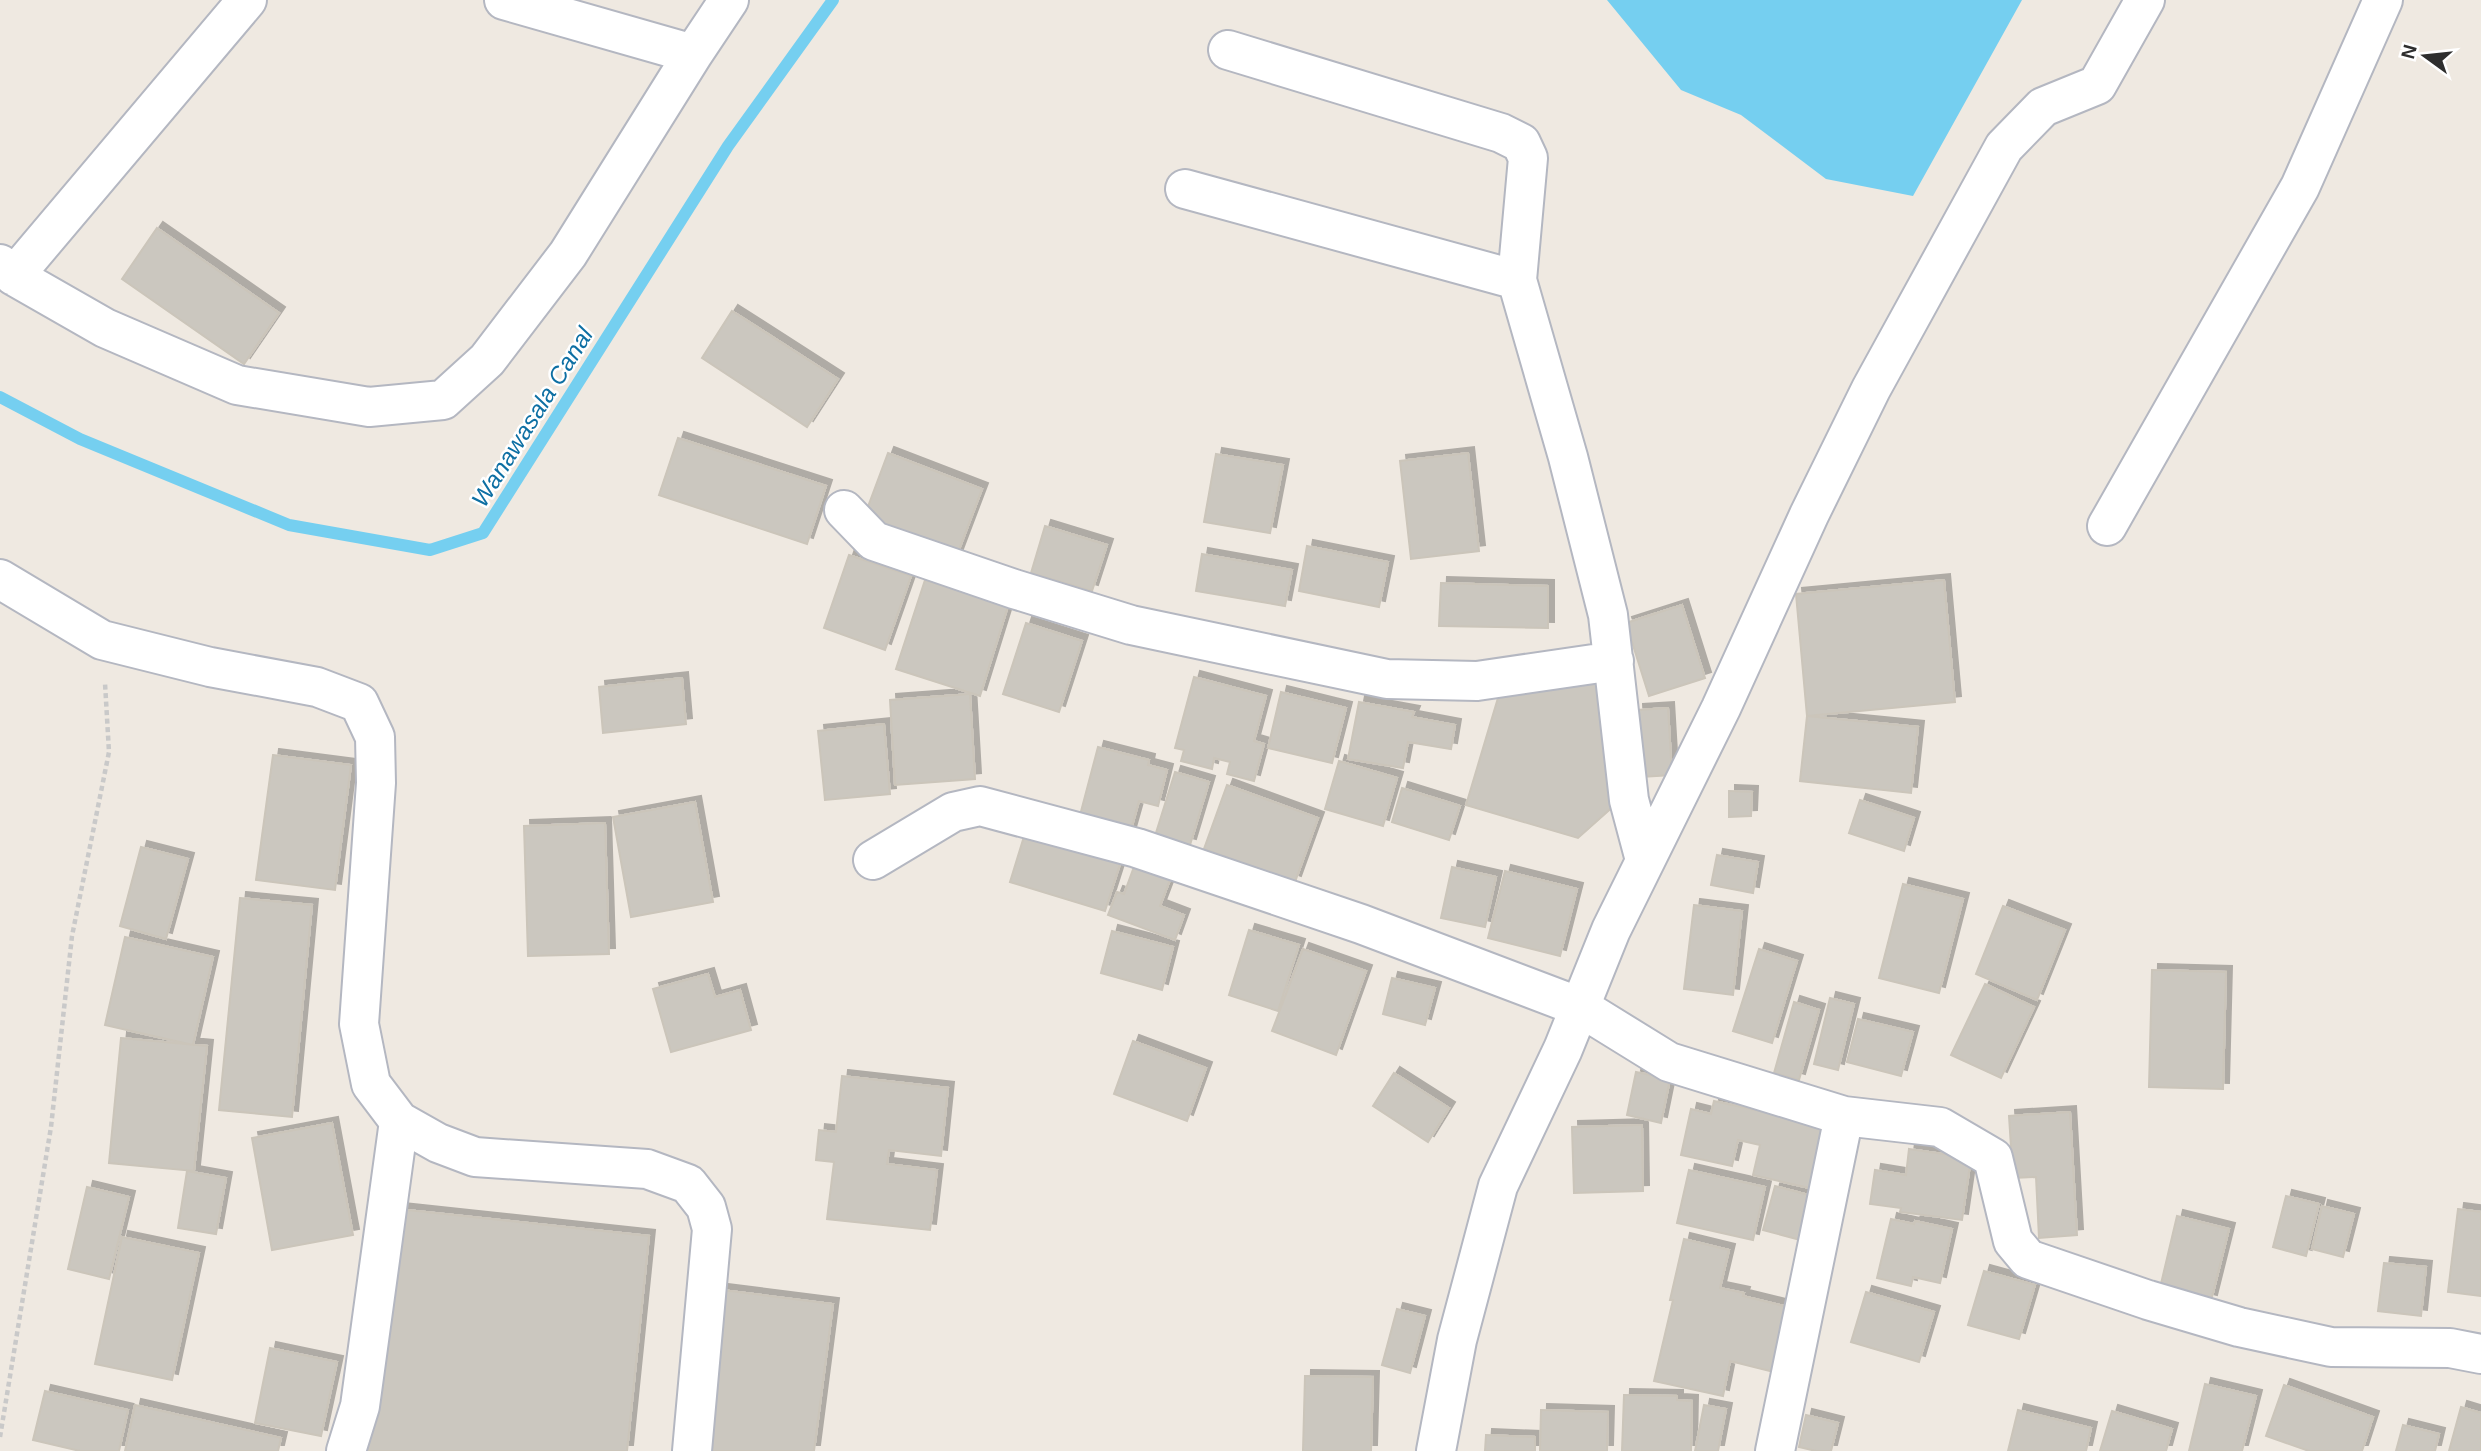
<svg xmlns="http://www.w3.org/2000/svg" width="2481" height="1451" font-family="Helvetica,sans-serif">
<defs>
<filter id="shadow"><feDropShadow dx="6" dy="-6" stdDeviation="0" flood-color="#0004"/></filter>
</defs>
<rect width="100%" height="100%" fill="#efe9e1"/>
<!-- water -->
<path fill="#75cff0" d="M1607 0H2022L1913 196 1826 179 1741 115 1681 90Z"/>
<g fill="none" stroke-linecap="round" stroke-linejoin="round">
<!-- stream -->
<path stroke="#75cff0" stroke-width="12" d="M0 397 80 439 289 525 430 550 483 533 728 146 833 0"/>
</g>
<!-- building -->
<path fill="#cbc7bf" stroke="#cbc5ba" stroke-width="2" filter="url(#shadow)" d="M157 228 279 313 244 364 122 279Z
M732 311 838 379 807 427 702 358Z
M678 438 826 486 807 544 659 495Z
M888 453 982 489 957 555 863 520Z
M1468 453 1479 551 1411 559 1400 461Z
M1216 454 1283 465 1270 533 1204 522Z
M1045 526 1107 545 1092 591 1031 573Z
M1307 546 1388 562 1379 607 1299 591Z
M1202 554 1292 570 1285 606 1196 591Z
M849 555 911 576 885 650 824 628Z
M925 580 1008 606 980 696 896 669Z
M1944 580 1955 702 1807 716 1796 594Z
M1441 583 1548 586V628L1439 626Z
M1682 605 1705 678 1649 696 1626 623Z
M1026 623 1082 641 1059 712 1003 694Z
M1194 677 1266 696 1254 741 1264 744 1254 781 1227 774 1230 762 1214 758 1212 769 1181 761 1184 750 1175 748Z
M682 678 686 724 603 733 599 687Z
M1596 681 1617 803 1578 838 1466 805 1498 698Z
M1281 692 1346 708 1332 763 1268 748Z
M970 694 975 779 895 785 890 700Z
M1359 702 1414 712 1412 717 1455 725 1451 749 1408 742 1403 768 1348 759Z
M1668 708 1672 775 1641 777 1637 710Z
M1807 716 1918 727 1911 793 1800 781Z
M884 724 890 794 825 800 818 731Z
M1098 747 1149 760 1148 765 1167 770 1158 806 1139 801 1130 833 1079 819Z
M273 755 351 765 335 890 256 880Z
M1339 761 1397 778 1383 826 1325 809Z
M1175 772 1209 782 1190 845 1155 836Z
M1227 785 1318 818 1295 882 1204 849Z
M1402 788 1460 806 1449 840 1392 822Z
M1729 791 1752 792 1751 816 1729 817Z
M1860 800 1914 818 1904 851 1849 833Z
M695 802 713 902 631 917 613 817Z
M605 823 609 954 528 956 524 826Z
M1026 830 1121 861 1105 911 1010 882Z
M141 847 188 859 166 939 120 926Z
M1717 855 1758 862 1753 893 1711 885Z
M1135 864 1171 877 1160 906 1184 915 1175 940 1108 915 1117 892 1124 894Z
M1452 867 1496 877 1485 927 1441 918Z
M1505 871 1577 889 1560 956 1488 938Z
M1903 884 1963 899 1939 993 1879 978Z
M240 898 312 905 292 1117 219 1110Z
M1694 905 1742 911 1733 995 1684 989Z
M2003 906 2065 930 2037 1000 1976 974Z
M1249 930 1299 945 1278 1011 1229 995Z
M1112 931 1173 947 1162 990 1101 973Z
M125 937 213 957 193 1045 105 1025Z
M1303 949 1366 971 1336 1055 1272 1031Z
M1759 949 1797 961 1772 1043 1733 1031Z
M2152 970 2226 972 2223 1089 2149 1087Z
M708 974 715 997 740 990 751 1030 671 1052 653 989Z
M1392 978 1435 988 1425 1025 1383 1014Z
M1985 984 2034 1007 2001 1078 1951 1055Z
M1830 998 1854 1004 1838 1070 1814 1064Z
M1794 1002 1819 1010 1799 1080 1774 1073Z
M1858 1019 1913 1032 1901 1076 1847 1062Z
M121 1038 207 1046 194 1171 109 1163Z
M1133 1041 1206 1068 1187 1121 1114 1094Z
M1636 1072 1670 1079 1661 1123 1627 1115Z
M1394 1073 1449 1108 1428 1142 1373 1106Z
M842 1076 948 1088 941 1156 889 1150 887 1164 937 1170 930 1230 827 1219 834 1162 816 1160 819 1130 836 1132Z
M1714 1101 1832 1127 1818 1190 1753 1175 1760 1145 1738 1140 1732 1166 1681 1155 1691 1109 1711 1114Z
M2070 1112 2077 1235 2039 1238 2036 1177 2013 1178 2009 1116Z
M332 1123 353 1235 272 1250 252 1138Z
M1642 1125 1643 1191 1574 1193 1572 1127Z
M1909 1149 1971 1158 1962 1220 1900 1212 1901 1208 1870 1204 1875 1170 1906 1175Z
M1689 1170 1765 1187 1753 1240 1677 1223Z
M187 1171 226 1178 216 1234 178 1228Z
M1775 1186 1816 1197 1804 1241 1763 1230Z
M87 1187 129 1197 109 1279 68 1269Z
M2286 1196 2319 1204 2306 1256 2273 1247Z
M2322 1206 2354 1214 2343 1257 2312 1249Z
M398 1209 649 1236 627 1451H365Z
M2458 1209 2481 1212V1296L2448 1292Z
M2177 1216 2229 1229 2211 1301 2160 1288Z
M1891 1219 1914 1224 1915 1221 1952 1229 1940 1283 1913 1277 1911 1286 1877 1278Z
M122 1237 199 1253 172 1380 95 1364Z
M1684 1239 1729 1250 1720 1288 1744 1293 1743 1296 1792 1308 1778 1373 1730 1361 1723 1396 1654 1381 1673 1300H1670Z
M2384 1263 2426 1267 2421 1316 2378 1311Z
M1984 1271 2035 1285 2019 1339 1968 1325Z
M722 1290 833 1304 814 1451H702Z
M1866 1292 1934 1312 1919 1362 1851 1342Z
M1397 1309 1425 1316 1410 1373 1382 1365Z
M270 1348 337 1362 321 1436 255 1423Z
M1305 1376 1373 1377 1371 1451H1303Z
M2205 1384 2256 1396 2242 1451H2189Z
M2284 1385 2373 1417 2362 1451H2309L2266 1436Z
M45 1391 128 1410 119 1451H80L33 1440Z
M1624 1395 1677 1396V1400L1692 1401 1691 1451H1622Z
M135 1405 281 1438 278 1451H125Z
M1704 1405 1726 1409 1718 1451H1695Z
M2461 1407 2481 1413V1451H2449Z
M1541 1410 1608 1412 1607 1451H1540Z
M2018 1410 2091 1428 2086 1451H2008Z
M2112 1411 2172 1429 2166 1451H2100Z
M1806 1415 1838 1423 1831 1451H1816L1799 1447Z
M2403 1425 2439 1434 2435 1451H2396Z
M1486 1435 1535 1437V1451H1485Z"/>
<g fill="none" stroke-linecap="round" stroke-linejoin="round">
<defs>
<path id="minor" d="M504 0 693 54
M1228 50 1501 133 1521 143 1528 158 1517 280 1568 457 1608 615 1629 800 1645 860
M1185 189 1517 280
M0 264 14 276 105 328 237 385 369 407 443 400 487 360 568 254 693 54 729 0
M14 276 247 0
M844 510 874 541 1014 589 1131 625 1387 679 1477 681 1614 661
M2107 526 2300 187 2383 0
M0 579 102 640 210 667 317 687 359 703 375 737 376 783 359 1024 371 1084 399 1121 438 1143 475 1157 647 1169 688 1184 706 1207 712 1229 692 1451
M873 860 953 812 980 806 1137 848 1361 924 1580 1007 1669 1062 1844 1116 1940 1127 1993 1158 2013 1241 2028 1259 2148 1300 2239 1327 2331 1347 2450 1348 2481 1354
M346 1451 360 1406 399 1121
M1436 1451 1457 1340 1498 1186 1563 1049 1611 930 1721 708 1809 515 1871 389 2004 147 2043 107 2097 85 2145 0
M1775 1451 1844 1116"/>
</defs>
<!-- minor casing -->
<use href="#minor" stroke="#b4b7c1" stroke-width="42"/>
<!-- path -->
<path stroke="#c9c9c9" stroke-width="4.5" stroke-dasharray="5 3.5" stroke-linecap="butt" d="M0 1437 51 1127 72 936 109 752 105 683"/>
<!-- minor -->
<use href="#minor" stroke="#fff" stroke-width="38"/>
</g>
<g text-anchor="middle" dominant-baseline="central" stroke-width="5" stroke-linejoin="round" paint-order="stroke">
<!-- water labels -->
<g font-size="24" font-style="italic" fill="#0d6fa3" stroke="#fff">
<text transform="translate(532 417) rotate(-58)">Wanawasala Canal</text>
</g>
</g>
<!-- north arrow -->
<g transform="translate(2425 56) rotate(285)" stroke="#ffffff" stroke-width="5" paint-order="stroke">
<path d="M0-5L12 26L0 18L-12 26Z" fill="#2e2e2e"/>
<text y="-10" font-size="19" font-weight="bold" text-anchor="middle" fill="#2e2e2e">N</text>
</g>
</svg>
